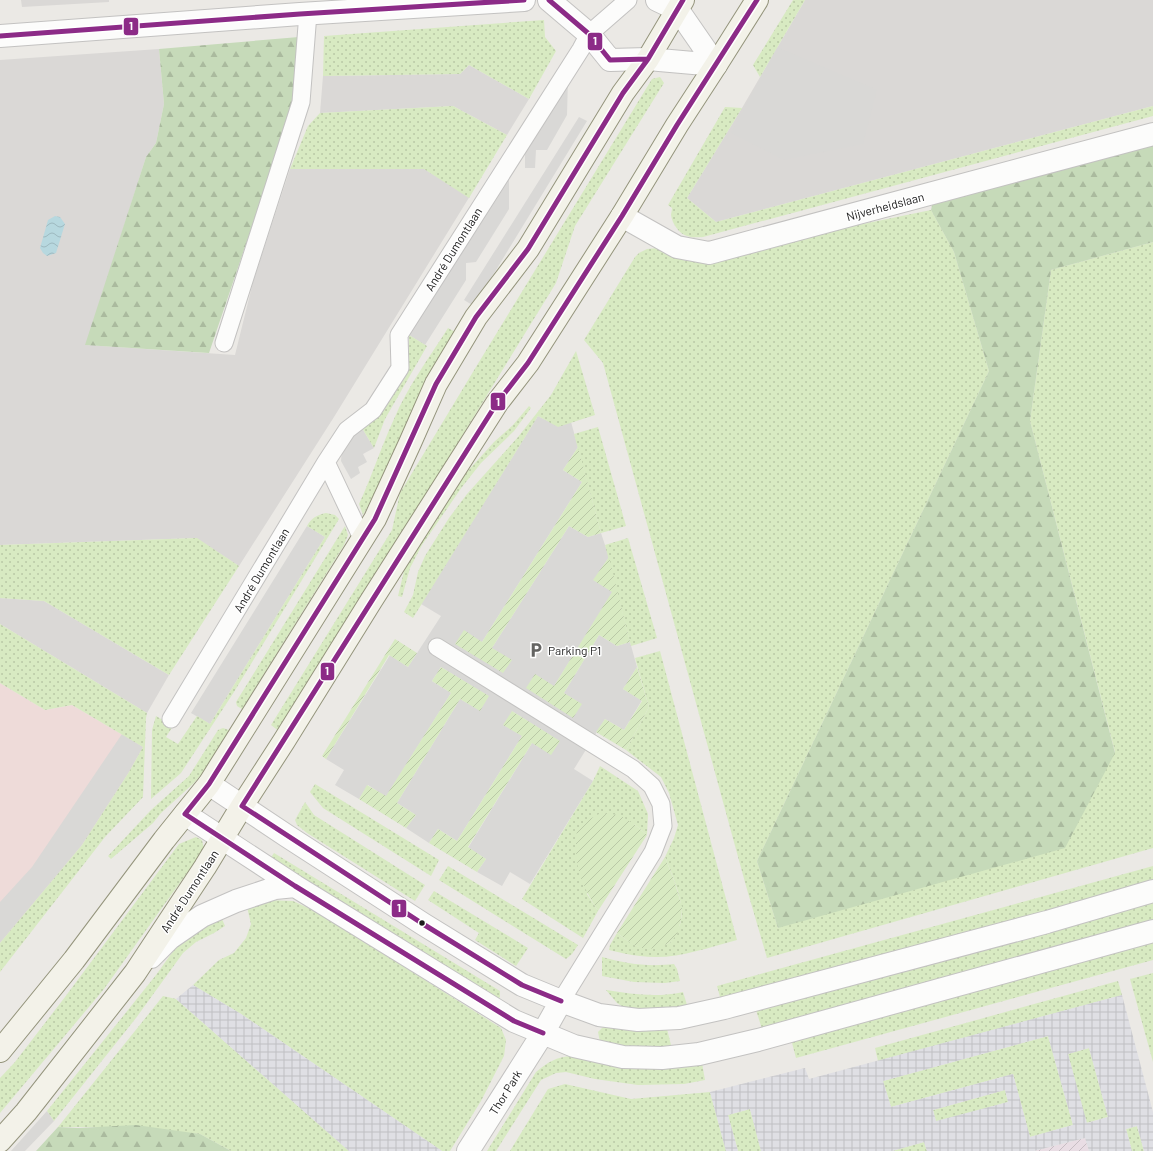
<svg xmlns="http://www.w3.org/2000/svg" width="1153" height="1151" font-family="Barlow,sans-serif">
<defs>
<pattern id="industrial-furrows" width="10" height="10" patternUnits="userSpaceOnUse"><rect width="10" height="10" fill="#e9dde4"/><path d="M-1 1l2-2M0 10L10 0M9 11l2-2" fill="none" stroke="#c7bdc3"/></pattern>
<pattern id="grass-dots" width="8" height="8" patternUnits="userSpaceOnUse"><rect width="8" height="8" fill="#d8eac2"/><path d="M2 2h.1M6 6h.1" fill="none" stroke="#b9c8a6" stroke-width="1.8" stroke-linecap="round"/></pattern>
<pattern id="forest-firs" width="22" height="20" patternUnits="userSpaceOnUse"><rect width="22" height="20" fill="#c6dab9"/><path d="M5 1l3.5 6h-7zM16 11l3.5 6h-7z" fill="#aaba9e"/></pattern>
<pattern id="garden-furrows" width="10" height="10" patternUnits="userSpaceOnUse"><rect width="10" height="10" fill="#d8eac2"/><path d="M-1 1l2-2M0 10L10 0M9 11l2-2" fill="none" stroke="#b9c8a6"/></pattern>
<pattern id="plaza-grid" width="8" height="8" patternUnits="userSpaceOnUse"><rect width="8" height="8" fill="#dfdfe4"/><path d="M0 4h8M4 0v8" fill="none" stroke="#bfbfc3"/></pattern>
<pattern id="water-waves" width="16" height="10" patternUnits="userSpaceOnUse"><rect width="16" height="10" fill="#b7d8df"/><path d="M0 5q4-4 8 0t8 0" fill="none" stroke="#9db9bf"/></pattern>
</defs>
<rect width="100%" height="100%" fill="#ebe9e5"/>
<!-- residential -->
<path fill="#dad8d6" d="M21 0H109V2L22 7Z
M805 0H1153V106L716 222 687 198 742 108Z
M159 49 164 104 156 143 146 157 86 345 235 355 253 282 290 169H424L470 196 334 417 239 566 196 538 0 545V60Z
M469 65 529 99 507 135 453 106 320 113 323 76 460 74Z
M0 598 44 601 169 675 147 713 0 624Z"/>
<!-- commercial -->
<path fill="#eedbd9" d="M0 683 45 710 72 705 143 747 129 772 82 845 0 943Z"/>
<!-- industrial -->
<path fill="url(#industrial-furrows)" d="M1085 1138 1089 1151H1034Z"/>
<!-- religious -->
<path fill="#d9d8d6" d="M777 47 877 90 863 144 784 160 731 133Z
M568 78 567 115 547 150H536L535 168H525V146Z
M579 117 587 121 474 306 464 300Z
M509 172V209L476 262 466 263V280L425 345 409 335Z
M538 416 558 426 571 422 578 447 563 470 582 482 482 642 455 644 492 648 569 526 588 537 601 533 609 557 594 580 613 592 554 686 564 693 599 635 617 646 630 642 637 667 623 689 642 700 624 730 605 719 574 769 593 781 530 884 510 872 502 886 477 872 486 859 468 848 532 743 559 741 512 711 522 736 457 841 438 829 429 843 406 828 416 815 397 803 460 699 480 710 488 696 441 667 432 681 451 693 386 797 368 785 359 799 335 785 344 770 326 759 390 655 408 667 441 616 421 604Z
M362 428 374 448 363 454 367 462 358 467 360 473 351 479 341 461 342 448 348 436Z
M307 526 325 537 210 724 191 713Z
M122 734 143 747 129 772 82 845 0 943V902L32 867Z
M47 1111 54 1121 25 1151H11Z"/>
<!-- grass -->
<path fill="url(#grass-dots)" d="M793 0H805L760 77 753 65Z
M544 20 545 37 556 51 529 99 469 65 460 74 323 76 324 36Z
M660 77 664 83 575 226 556 283 280 732 271 725 392 530 400 493 479 362 652 79Z
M453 106 507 135 469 198 424 169H290L308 126 320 113Z
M1153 106V116L703 237C698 237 692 238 687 236 679 234 672 223 671 215 671 213 672 211 672 208L668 205 725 107 742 108 687 198 716 222Z
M931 210 954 252 989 371 757 861 778 928 1115 752 1030 421 1051 270 1153 242V848L767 958 746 886 603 363 584 340 635 257 639 253 647 249 657 248 686 261H706L785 240Z
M448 328 457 333 391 463 363 515 359 504C372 476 381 447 394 419 408 386 429 358 448 328Z
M409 335 427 346 385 419 374 448 362 428 375 420 409 360Z
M576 351 595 415 558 427 538 416 413 618 404 612 413 595 418 572 425 556 449 518 467 494 518 437 551 395Z
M529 406 531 408 514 431 481 463 462 487 422 545 410 568 402 597 398 596 407 559 457 483 494 442 513 425Z
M598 427 626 526 601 533 574 434Z
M326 513 335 515 339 519 234 692 181 773 151 799 152 730 156 716 173 726 166 737 178 744 197 716 210 724 325 537 307 526C311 518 317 515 326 513Z
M345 526 348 535 344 545 242 709 237 706 236 702Z
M197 538 239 566 169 675 44 601 0 598V545Z
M628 538 657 638 631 646 605 545Z
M0 624 147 713 146 718 143 797 105 837 0 972V943L82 845 129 772 143 747 72 705 45 710 0 683Z
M660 651 737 940C706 948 673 961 640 956 629 955 619 952 609 950L610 945 617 933C638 949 646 953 671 942 674 935 680 927 681 920 685 902 671 873 665 857L674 838 678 825 669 793 661 777 626 750 649 707 635 658Z
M223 728 229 730 204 771 194 783 161 813 153 823 111 859 108 856 151 810 189 776 218 730Z
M600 766 638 791 648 814 647 835 634 824 587 894 598 911 583 938 522 899 593 781Z
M315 784 439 860 431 876 323 808 310 792Z
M305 802 314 815 425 885 415 901 307 833 297 825 295 820Z
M196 837 202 840 204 849 104 989 0 1113V1078L15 1062 65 997 179 844Z
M274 853 500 991V997L498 999 269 860Z
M448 866 578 945 572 954 566 959 439 880Z
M1153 866V885L722 1004 717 986Z
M434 891 528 948 516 966 475 940 479 933 428 900Z
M265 900 293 901 317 912 501 1028 506 1040 504 1056 481 1101 450 1151H442L241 1014 193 985 219 960 234 953 246 938 251 924 247 907Z
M1153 901V923L762 1029 756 1010Z
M222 919 225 926 214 933 196 942 183 953 136 1018 54 1121 47 1111 156 975 176 947 190 934 205 926Z
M1153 940V960L796 1058 791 1039Z
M602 957C627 964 648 967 674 964L677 969 680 981 665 983 634 982 602 976Z
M1153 973V1062L1130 979Z
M1118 981 1122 995 878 1061 875 1048Z
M606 990C631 994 657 998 683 992L688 1008 631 1012 617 1003Z
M163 996 176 999 349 1151H231L200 1134 98 1127H58Z
M608 1025 667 1029 672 1049 648 1051 600 1042 598 1032 602 1028Z
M1048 1036 1073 1125 1030 1137 1013 1074 891 1107 883 1081Z
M1089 1048 1108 1117 1086 1123 1068 1054Z
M572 1056 702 1063 705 1080 684 1084 638 1085 595 1079 566 1072 556 1073 541 1080 496 1151H487L536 1072C548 1062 556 1057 572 1056Z
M565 1084 631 1099 710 1092 726 1151H510L548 1089Z
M1005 1090 1008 1102 936 1122 933 1110Z
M750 1109 761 1151H738L728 1115Z
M1137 1126 1144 1151H1132L1126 1129Z
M924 1142 927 1151H892Z"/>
<!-- forest -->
<path fill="url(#forest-firs)" d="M299 37 294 99 281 141 209 353 85 345 146 157 156 143 164 104 159 49Z
M1153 141V242L1051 270 1030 421 1115 753 1065 848 778 928 757 861 989 371 954 252 931 210 933 201Z
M136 1125 200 1134 231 1151H36L58 1127 78 1128Z"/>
<!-- garden -->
<path fill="url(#garden-furrows)" d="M578 447 601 533 588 537 569 526 492 648 512 660 503 673 455 644 464 630 482 642 582 482 563 470Z
M609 557 630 642 617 646 599 635 564 693 582 704 573 718 526 688 535 674 554 686 612 592 593 580Z
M395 639 417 653 408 667 389 655 326 759 322 756Z
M441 667 489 696 480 711 460 699 397 803 416 815 406 828 359 799 367 785 386 796 451 693 432 681Z
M637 667 649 707 626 750 596 732 605 719 624 730 642 701 623 689Z
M512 711 560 741 551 755 532 743 468 847 486 859 477 872 429 843 438 829 457 841 522 736 503 725Z
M601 813 619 815 634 824 647 835 598 911C585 891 575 869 576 844 577 841 576 835 577 832 582 822 592 818 601 813Z
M665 857 675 883 682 907 681 920 677 934 671 942 658 948 644 949 632 944 617 933Z"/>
<!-- plaza -->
<path fill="url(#plaza-grid)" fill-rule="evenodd" d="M193 985 241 1014 442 1151H349L176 999Z
M1122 995 1153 1112V1151H1144L1137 1126 1126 1129 1132 1151H1089L1085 1138 1034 1151H927L924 1142 892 1151H761L750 1109 728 1115 738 1151H726L710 1092 805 1068 809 1079ZM1048 1036 1073 1125 1030 1137 1013 1074 891 1107 883 1081ZM1089 1048 1108 1117 1087 1123 1068 1054ZM1005 1090 1008 1102 936 1121 933 1110Z"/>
<!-- water -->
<path fill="url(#water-waves)" d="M55 216 60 217 65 224 56 253 47 256 43 253 40 248 48 220Z"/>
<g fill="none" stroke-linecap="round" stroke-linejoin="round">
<defs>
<path id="service" d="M224 343 301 102 308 13
M326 462 362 538
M437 647 633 769 652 786 661 804 663 826 653 852 561 1001
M171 719 326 462 347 430 373 410 400 368 399 335 581 49 589 34 628 0"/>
<path id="minor" d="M549 0 589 34 610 60 648 59 716 65
M657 0 678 10 716 65
M0 36 300 14 524 0
M622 216 677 247 709 253 1153 134
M209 784 287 836 423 924 522 985 561 1001 599 1015 638 1020 679 1018 724 1008 1047 922 1153 891
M185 814 295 886 514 1021 574 1046 623 1057 662 1058 699 1054 758 1040 1153 931
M151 957 170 938 202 916 236 901 275 888 295 886
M468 1151 543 1033 561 1001"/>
<path id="secondary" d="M0 1051 74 960 164 840 209 784 375 519 410 443 436 384 476 317 528 249 623 93 648 59 683 0
M0 1141 26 1112 135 973 205 867 242 806 284 741 371 601 497 403 528 363 622 216 677 125 716 65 757 0"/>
</defs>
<!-- service casing -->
<use href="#service" stroke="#c3c2c1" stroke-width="19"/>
<!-- minor casing -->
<use href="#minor" stroke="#c3c2c1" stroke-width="24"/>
<!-- secondary casing -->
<use href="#secondary" stroke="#94947c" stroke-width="24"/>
<!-- service -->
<use href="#service" stroke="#fcfcfb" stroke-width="17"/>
<!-- minor -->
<use href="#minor" stroke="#fcfcfb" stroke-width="22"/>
<!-- secondary -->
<use href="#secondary" stroke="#f3f2e9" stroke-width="22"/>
<defs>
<path id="bus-1" d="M549 0 589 34 610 60 648 59
M0 36 300 14 524 0
M242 806 497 403 528 363 622 216 677 125 757 0
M242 806 423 924 522 985 561 1001
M185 814 209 784 375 519 436 384 476 317 528 249 623 93 648 59 683 0
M185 814 295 886 514 1021 543 1033"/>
</defs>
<!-- bus-1 casing -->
<use href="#bus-1" stroke="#fff" stroke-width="8"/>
<!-- bus-1 -->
<use href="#bus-1" stroke="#8c2b87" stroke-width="5"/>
</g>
<!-- icons -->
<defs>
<symbol id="parking-bare" viewBox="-9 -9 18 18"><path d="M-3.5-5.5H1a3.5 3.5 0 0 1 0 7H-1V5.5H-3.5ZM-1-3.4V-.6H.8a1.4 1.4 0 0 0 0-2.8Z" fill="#646462" stroke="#fff" stroke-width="2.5" paint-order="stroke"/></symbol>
</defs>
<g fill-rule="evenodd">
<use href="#parking-bare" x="525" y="639" width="22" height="22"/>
</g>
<!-- markers -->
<circle fill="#1c1c1c" stroke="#fff" stroke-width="1.5" cx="422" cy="923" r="3.5"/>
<g text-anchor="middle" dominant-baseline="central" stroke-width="3" stroke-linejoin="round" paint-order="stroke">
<!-- street labels -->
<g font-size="12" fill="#1c1c1c" stroke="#fff">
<text transform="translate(885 206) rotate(-15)">Nijverheidslaan</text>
<text transform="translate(453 249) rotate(-58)">André Dumontlaan</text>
<text transform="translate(261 570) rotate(-59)">André Dumontlaan</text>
<text transform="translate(189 891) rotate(-57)">André Dumontlaan</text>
<text transform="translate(505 1092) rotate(-58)">Thor Park</text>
</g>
<!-- poi labels -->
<g font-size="12" fill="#1c1c1c" stroke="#fff" text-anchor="start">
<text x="548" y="650">Parking P1</text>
</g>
</g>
<g stroke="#fff" stroke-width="1.5">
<rect x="123" y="17" width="16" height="19" rx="4" fill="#8c2b87"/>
<rect x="587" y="32" width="16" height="19" rx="4" fill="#8c2b87"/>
<rect x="490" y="392" width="16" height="19" rx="4" fill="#8c2b87"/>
<rect x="320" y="662" width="15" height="19" rx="4" fill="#8c2b87"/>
<rect x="391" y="899" width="16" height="19" rx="4" fill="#8c2b87"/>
</g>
<g font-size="11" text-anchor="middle" font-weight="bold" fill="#fff">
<text x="131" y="30">1</text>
<text x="595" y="45">1</text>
<text x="498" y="406">1</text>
<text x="327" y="675">1</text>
<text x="399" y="912">1</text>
</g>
</svg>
